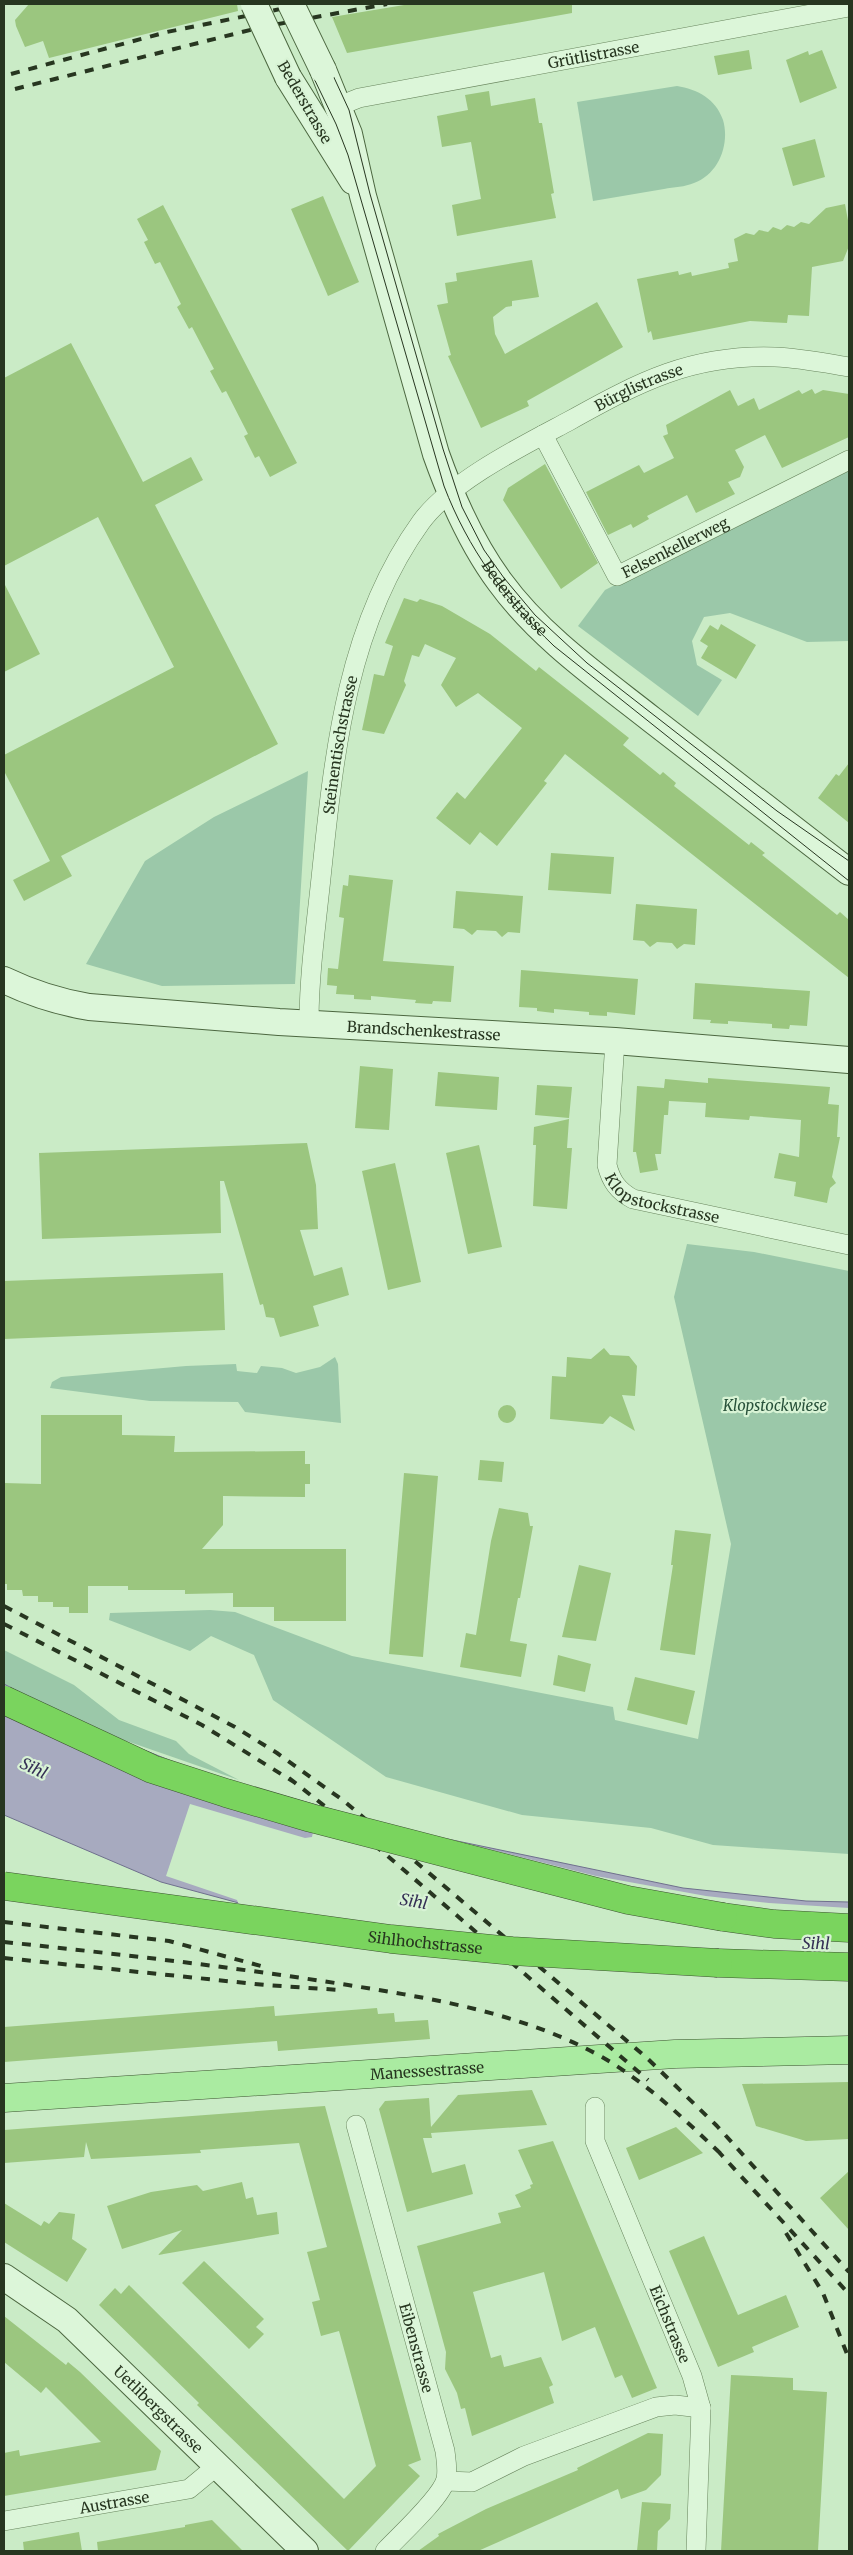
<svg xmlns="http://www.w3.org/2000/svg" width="853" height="2555" font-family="Merriweather,serif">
<rect width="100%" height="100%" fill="#caebc6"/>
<!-- green -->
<path fill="#9bc8a9" d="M677 86C697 89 716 99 723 120 730 144 719 174 694 183 685 187 674 187 664 189 640 193 617 197 593 201L577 102Z
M849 467V641L807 642 730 613 704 617 692 641 697 665 722 680 698 716 578 626 605 590Z
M308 771 295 984 162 986 86 964 145 861 214 817Z
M687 1244 754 1252 849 1271V1854L713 1845 651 1828 522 1815 386 1777 273 1700 254 1655 211 1636 190 1651 109 1620 110 1613 210 1610 235 1612 352 1656 613 1707 615 1720 698 1739 731 1544 674 1297Z
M335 1357 338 1364 341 1423 245 1412 238 1402 150 1401 50 1388 52 1382 61 1377 186 1366 236 1364 237 1371 257 1373 261 1366 282 1368 296 1373 320 1367Z
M4 1650 74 1685 119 1720 176 1741 189 1754 239 1780 89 1728 4 1684Z"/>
<!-- water -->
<path fill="#a7aabf" stroke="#6f708d" d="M4 1684 89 1728 199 1772 409 1831 683 1888 806 1901 849 1902V1989L361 1936 161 1882 4 1815Z"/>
<!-- pier -->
<path fill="#caebc6" d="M126 1744 202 1772 286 1798 596 1876 706 1896 769 1903 849 1908V1991L586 1977 542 1972 361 1939 239 1905 237 1900 166 1876 190 1804 305 1838 312 1837 313 1832Z"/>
<!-- building -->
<path fill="#9bc67f" d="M29 4H237L238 11 49 58 43 41 25 47 16 26 15 20Z
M410 4H572V13L347 53 332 17Z
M749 50 752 69 718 75 714 56Z
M822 50 837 88 800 103 786 60 808 51 809 55Z
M489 91 491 106 535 98 539 123H542L554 193 551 194 556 218 457 236 452 205 481 199 471 142 442 147 437 116 468 110 465 95Z
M815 139 825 177 793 186 782 148Z
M323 196 359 282 328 296 291 209Z
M845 204 849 226V246L843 261 812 267 809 316 788 315 787 323 750 321 653 340 651 331 648 333 637 279 678 271 679 275 691 272 692 276 729 268 728 263 738 261 734 239 746 233 754 235 759 230 768 232 773 227 781 230 787 225 794 227 801 222 809 224 826 208Z
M163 205 297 463 270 477 259 456 255 458 244 436 248 434 226 391 222 393 210 371 214 369 192 327 189 329 177 307 181 304 160 262 155 264 144 242 148 240 137 219Z
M532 260 539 297 512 301V306L506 307 493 317 495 334 505 354 597 302 623 347 527 401 529 406 481 428 448 356 451 355 437 305 448 303 445 283 457 281 456 273Z
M71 343 143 482 191 457 203 480 155 505 278 744 61 856 72 876 24 901 13 880 50 861 4 771V755L174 667 98 517 4 566V378Z
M812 389 815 394 823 390 849 394V437L782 468 765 435 735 450 744 467 740 477 728 482 735 494 696 513 687 495 647 516 649 519 633 528 631 524 608 535 586 492 639 465 644 473 674 458 663 436 668 434 666 425 730 390 738 406 754 398 759 410 799 390 802 394Z
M545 464 598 563 561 589 503 500 508 488Z
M4 583 40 654 4 672Z
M404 598 417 602 420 599 442 606 490 634 536 671 539 667 629 738 623 745 660 775 663 772 676 783 674 786 749 845 751 842 765 853 762 855 837 915 840 912 849 920V978L565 754 544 781 547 783 497 846 480 832 470 845 436 818 457 792 465 799 522 728 478 693 456 707 441 685 456 658 425 644 419 657 412 655 404 681 406 685 384 734 362 730 374 674 384 676 393 646 385 643Z
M721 624 756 645 736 679 701 658 708 646 700 641 710 625 718 630Z
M849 763V823L818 798 836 774 839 776Z
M551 853 614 857 611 894 548 890Z
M349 875 393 880 383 961 454 966 451 1002 433 1001 432 1004 415 1003 416 1000 371 996V1000L354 999V995L336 994 337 986 327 985 328 968 338 969 344 918 339 917 343 885 348 886Z
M456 891 523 896 520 933 508 932 502 937 496 931 477 930 472 935 464 929 453 928Z
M636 904 697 909 695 945 684 944 677 949 672 943 657 942 650 947 644 941 633 940Z
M521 970 638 979 635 1015 607 1012V1016L589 1015V1012L554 1009V1013L537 1011V1008L519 1007Z
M695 983 810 991 807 1026 790 1025 789 1029 772 1028V1024L728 1021V1024L710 1023 711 1020 693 1019Z
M360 1066 393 1069 389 1130 355 1128Z
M438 1072 499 1077 497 1110 435 1106Z
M708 1078 830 1087 828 1104 839 1105 837 1137H840L832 1177 836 1183 830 1188 827 1203 794 1196 796 1182 774 1178 779 1153 799 1157 801 1120 750 1116 749 1120 705 1117 706 1103 669 1101 668 1115H664L661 1154H655L658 1170 640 1173 636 1152H633L637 1086 664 1088 665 1079 708 1083Z
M537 1085 572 1087 569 1118 535 1115Z
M569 1119 567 1148H572L567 1209 533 1206 536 1145H533L534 1127Z
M307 1143 316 1185 318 1229 300 1230 314 1276 342 1267 349 1295 313 1306 319 1326 280 1337 274 1318 266 1317 263 1304 260 1305 224 1181H220L221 1233 42 1239 39 1153Z
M479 1145 502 1247 468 1254 446 1153Z
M395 1163 421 1282 388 1290 362 1171Z
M223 1273 225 1330 4 1339V1281Z
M604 1348 610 1355 629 1356 637 1366 635 1396 622 1395 635 1431 610 1416 603 1424 550 1419 552 1376 566 1377 567 1357 591 1359Z
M498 1414a9 9 0 1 1 18 0a9 9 0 1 1-18 0Z
M41 1415H122V1435L175 1436 174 1452 305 1451V1464H310V1484H305V1497L223 1496V1525L202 1549H346V1621H274V1607H233V1593L185 1594V1590H128V1586H88V1613H69V1607H53V1602H38V1596H23L22 1590H7V1584H4V1483L41 1484Z
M480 1460 504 1462 502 1482 478 1480Z
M404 1473 438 1476 423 1657 389 1654Z
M499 1508 528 1513 530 1526H533L520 1598H518L510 1641 527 1644 521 1677 460 1667 466 1633 476 1635 491 1541Z
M675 1530 711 1534 695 1655 660 1650 673 1565H671Z
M579 1565 611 1573 596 1641 562 1637Z
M558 1655 591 1664 585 1692 553 1685Z
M635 1677 695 1691 687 1725 627 1710Z
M274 2006 275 2016 377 2008 378 2014 394 2013 395 2022 428 2020 430 2039 278 2051 277 2041 4 2062V2027Z
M849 2082V2139L806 2141 756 2126 742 2084Z
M532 2090 547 2125 431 2133 432 2138H423L432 2173 465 2164 473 2194 407 2212 379 2109 385 2101 429 2098 431 2127 458 2095Z
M325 2106 421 2460 408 2465 420 2476 348 2551 197 2405 199 2403 99 2305 115 2288 121 2294 129 2285 344 2499 376 2466 339 2331 321 2336 312 2302 320 2300 307 2252 327 2247 299 2143 200 2150 201 2153 91 2159 86 2142 84 2157 4 2163V2130Z
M676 2127 703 2153 639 2180 626 2148Z
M553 2141 657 2388 632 2398 622 2375 615 2378 595 2327 562 2341 544 2272 473 2292 491 2358 501 2355 504 2367 541 2357 553 2385 549 2387 554 2403 472 2436 465 2408 461 2409 457 2393 445 2369 446 2352 417 2246 501 2223 498 2213 521 2207 515 2195 531 2188 530 2185 533 2184 518 2150Z
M849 2171V2230L820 2198Z
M242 2182 246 2199 253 2197 257 2215 277 2212 279 2234 158 2255 182 2230 122 2249 107 2206 151 2192 197 2185 203 2191Z
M4 2203 41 2226 44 2221 49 2224 59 2212 75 2214 72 2239 87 2249 67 2282 4 2242Z
M704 2236 738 2315 786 2295 799 2327 752 2347 754 2352 718 2367 669 2251Z
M204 2261 264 2319 256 2327 264 2334 249 2349 182 2283Z
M4 2316 66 2365 68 2362 80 2372 161 2451 156 2470 4 2496V2453L19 2450 20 2456 101 2442 46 2387 41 2393 4 2362Z
M731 2375 793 2378V2390L827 2392 818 2551H721Z
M648 2433 663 2434 661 2475 646 2490 621 2499 618 2489 478 2551H418L439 2536 438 2534 486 2509 578 2470 577 2468Z
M642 2502 671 2504 670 2519 658 2531 657 2551H637Z
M212 2520 243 2551H98L97 2542 185 2527V2525Z
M79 2532 82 2551H24L23 2542Z"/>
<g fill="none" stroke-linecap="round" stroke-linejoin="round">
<defs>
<g id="street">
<path id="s1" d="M339 106 359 98 849 7"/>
<path id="s2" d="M543 435 617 576 849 460"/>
<path id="s3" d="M309 1023C309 975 316 926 321 878 334 755 346 626 421 522 451 481 524 445 569 421 639 382 692 354 775 357 800 358 825 363 849 367"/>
<path id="s4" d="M615 1041 607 1165C611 1181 618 1191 633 1199L849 1245"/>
<path id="s5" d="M595 2107V2141L692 2376 701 2408 696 2551"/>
<path id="s6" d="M356 2125 445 2451C446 2460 448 2470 446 2479 442 2497 399 2536 385 2551"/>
<path d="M446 2481 472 2482 524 2456 656 2407 675 2405 701 2408"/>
<path id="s7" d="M4 2521 189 2489 218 2465"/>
</g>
<g id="secondary">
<path id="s8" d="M323 70 349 134 363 196 436 454C452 499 471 543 500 582 540 637 599 678 651 719 717 770 783 821 849 872"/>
<path d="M288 77 353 181"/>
<path id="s9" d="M4 980C31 993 59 1002 89 1007L279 1022 615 1041 849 1060"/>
<path id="s10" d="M4 2277 67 2320 305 2551"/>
</g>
<g id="primary">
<path id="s11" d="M4 2098 675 2054 849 2050"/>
</g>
<path id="highway" d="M723 1917 774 1924 849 1928
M718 1963 849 1967"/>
</defs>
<!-- street casing -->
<use href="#street" stroke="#68855d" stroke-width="20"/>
<!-- secondary casing -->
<use href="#secondary" stroke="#4c6740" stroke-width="28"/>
<!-- primary casing -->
<use href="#primary" stroke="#3d5331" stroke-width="29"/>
<!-- highway casing -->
<use href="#highway" stroke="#3d5331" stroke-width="29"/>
<!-- street -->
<use href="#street" stroke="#dcf6d9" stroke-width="19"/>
<!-- secondary -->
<use href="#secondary" stroke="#dcf6d9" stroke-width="26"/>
<!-- primary -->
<use href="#primary" stroke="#aaeba1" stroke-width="28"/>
<!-- highway -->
<use href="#highway" stroke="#7ad45e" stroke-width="28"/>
<!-- tram -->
<path stroke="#273620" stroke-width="1" d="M278 4 336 124 348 155 444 486C468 549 505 599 554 646L849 881
M300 4 349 110 370 194 443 449 462 507 484 550 504 578 535 615 587 663 777 811 849 861"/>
<!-- rail -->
<path stroke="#273620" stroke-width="4" stroke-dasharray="9 9" stroke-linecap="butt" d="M11 74 167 32 305 4
M15 89 262 27 387 4
M4 1606 235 1727 277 1753 344 1801 647 2058 717 2126 849 2272
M4 1624 202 1725 294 1782
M289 1778 383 1852 648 2080
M4 1922 169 1941 261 1966
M4 1942C119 1954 233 1967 348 1985 435 1999 523 2013 602 2057 647 2083 683 2118 721 2154
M4 1958 265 1985 340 1990
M717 2150 849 2294
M786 2233 823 2293 849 2359"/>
<defs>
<path id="secondary-bridge" d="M254 4 288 77
M291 4 323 70"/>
<g id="highway-bridge">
<path d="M4 1700 152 1769 226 1793 311 1818 628 1900 723 1917"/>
<path id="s12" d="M4 1886 391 1939 512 1951 718 1963"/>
</g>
</defs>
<!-- secondary-bridge casing -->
<use href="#secondary-bridge" stroke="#4c6740" stroke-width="28" stroke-linecap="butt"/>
<!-- highway-bridge casing -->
<use href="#highway-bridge" stroke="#3d5331" stroke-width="29" stroke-linecap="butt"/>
<!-- secondary-bridge -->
<use href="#secondary-bridge" stroke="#dcf6d9" stroke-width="26"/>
<!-- highway-bridge -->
<use href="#highway-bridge" stroke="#7ad45e" stroke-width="28"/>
</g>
<g text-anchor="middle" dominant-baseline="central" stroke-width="4.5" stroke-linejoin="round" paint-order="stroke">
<!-- street labels -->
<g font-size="15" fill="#273620" stroke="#d8f3d5">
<text stroke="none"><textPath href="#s1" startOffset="260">Grütlistrasse</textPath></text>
<text transform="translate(305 102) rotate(60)">Bederstrasse</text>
<text stroke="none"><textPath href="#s3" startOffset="778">Bürglistrasse</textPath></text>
<text stroke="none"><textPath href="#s2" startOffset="224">Felsenkellerweg</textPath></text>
<text stroke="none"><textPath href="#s8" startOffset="566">Bederstrasse</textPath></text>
<text stroke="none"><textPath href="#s3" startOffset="280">Steinentischstrasse</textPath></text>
<text stroke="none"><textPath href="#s9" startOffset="425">Brandschenkestrasse</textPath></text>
<text stroke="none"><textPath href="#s4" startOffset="195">Klopstockstrasse</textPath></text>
<text stroke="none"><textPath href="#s12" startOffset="425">Sihlhochstrasse</textPath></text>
<text stroke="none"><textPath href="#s11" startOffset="424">Manessestrasse</textPath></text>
<text stroke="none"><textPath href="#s5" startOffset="232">Eichstrasse</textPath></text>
<text stroke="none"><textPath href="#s6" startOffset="231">Eibenstrasse</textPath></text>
<text stroke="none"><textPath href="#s10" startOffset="204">Uetlibergstrasse</textPath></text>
<text stroke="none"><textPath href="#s7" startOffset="112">Austrasse</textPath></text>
</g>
<!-- park labels -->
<g font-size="15" font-style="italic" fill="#28513a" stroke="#d8f3d5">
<text x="775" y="1405">Klopstockwiese</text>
</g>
<!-- water labels -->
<g font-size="16" font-style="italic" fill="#353055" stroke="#d8f3d5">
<text transform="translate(34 1768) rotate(26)">Sihl</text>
<text transform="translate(414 1901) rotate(10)">Sihl</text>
<text transform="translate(816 1943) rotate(1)">Sihl</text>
</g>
</g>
<!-- border -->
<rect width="853" height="2555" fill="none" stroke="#273620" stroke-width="10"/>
</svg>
